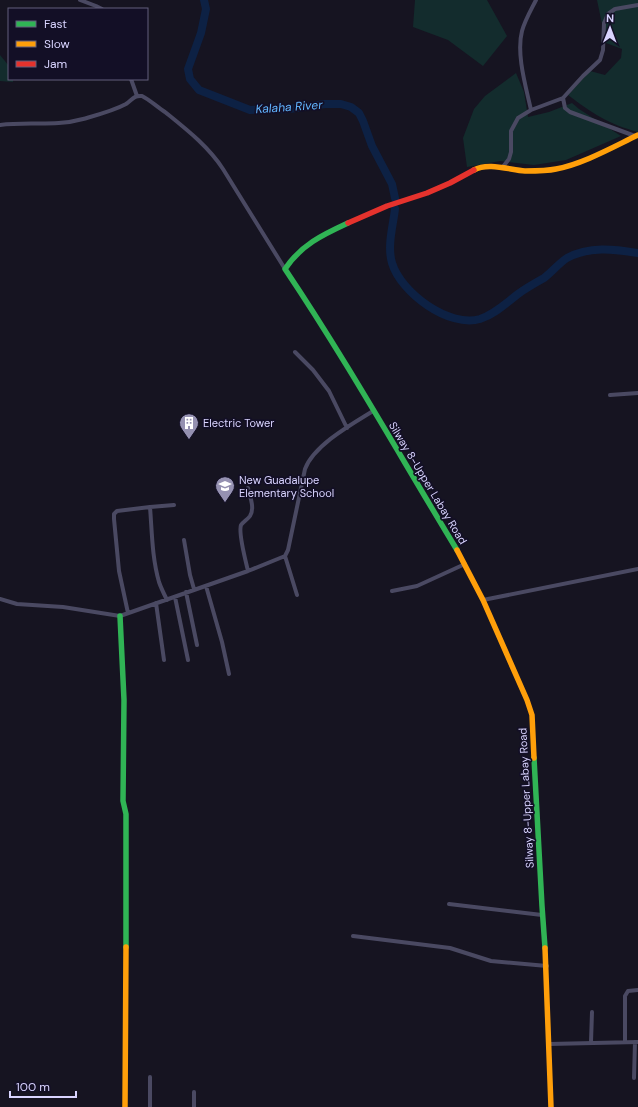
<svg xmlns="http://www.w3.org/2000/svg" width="638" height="1107" font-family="'DM Sans',sans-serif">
<rect width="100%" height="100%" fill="#161421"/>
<!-- green -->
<path fill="#132c2d" d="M415 0H487L507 36 483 66 448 40 413 27Z
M597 0H638V132C608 124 592 113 568 95L590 71 605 75 621 58 622 49 606 43Z
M0 55 9 66V79H13V82L0 81Z
M516 73 524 92 528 117 549 112 572 103 579 109 621 136 566 160 534 165 500 161 467 167 463 138 474 109 485 96Z"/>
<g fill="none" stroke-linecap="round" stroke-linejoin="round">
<!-- river -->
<path stroke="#0d2144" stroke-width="8" d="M204 0 206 9 201 33 188 69 190 79 199 90 250 110 289 109 325 104H341L351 107 359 113 363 121 372 146 392 184 395 198
M395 209C393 226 387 246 392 263 401 293 449 328 480 319 495 314 506 303 518 294 526 288 535 283 544 278 552 272 558 264 567 258 589 246 614 249 638 253"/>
<!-- street -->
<path stroke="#4a4962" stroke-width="4" d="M80 0 96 6 102 9
M131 79 137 96
M563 98 565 108 570 112 635 136
M531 110C526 87 516 54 522 31 525 20 531 10 536 0
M0 125C28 121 55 127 83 119 97 115 113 111 126 104 132 100 134 95 142 96 150 100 157 107 165 112 186 129 208 146 223 169L285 269
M502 168 509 159 511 152V131L518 118 531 110 563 98 583 76 600 60 603 50 604 23 608 14 615 9 638 5
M295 352 313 370 329 391 347 428
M610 395 638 393
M150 507 174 505
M184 540 190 575 194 589
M285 556 297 595
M248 571C246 562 238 533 241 525 243 522 248 519 250 516 255 508 250 497 248 488
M206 586 222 642 229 674
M392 591 417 586 465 564
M186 592 197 645
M175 597 188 660
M0 599 17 604 63 607 120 616 248 571 285 556 288 550 305 469C314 445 352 424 373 411
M483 600 638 569
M156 603 164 660
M128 613 119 571 114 519V514L117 511 150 507C152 532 152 558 159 582 161 588 164 594 167 600
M449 904 542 915
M353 936 450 948 491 961 547 966
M591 1042 592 1012
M625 1042V996L628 991 638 990
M549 1044 638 1042
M150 1077V1107
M634 1078 635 1042
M194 1107V1092"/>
<!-- fast -->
<path stroke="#30b455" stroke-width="5.5" d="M348 223C322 235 301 245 285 269 346 360 400 456 457 550
M120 616 124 700 123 801 126 814V947
M534 758 542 906 545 948"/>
<!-- slow -->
<path stroke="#ff9f0a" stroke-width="5.5" d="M474 170C488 162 510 170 525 171 535 171 547 171 556 169 583 164 613 147 638 135
M457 550 483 600 527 700 532 715 534 758
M545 948 551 1107
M125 1107 126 947"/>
<!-- jam -->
<path stroke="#e5322d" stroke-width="5.5" d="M348 223 387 206 427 193 450 183 474 170"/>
</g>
<!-- icons -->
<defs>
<symbol id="building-pin" viewBox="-11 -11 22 30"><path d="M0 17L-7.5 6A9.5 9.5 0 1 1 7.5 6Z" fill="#9591b1" stroke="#130f26"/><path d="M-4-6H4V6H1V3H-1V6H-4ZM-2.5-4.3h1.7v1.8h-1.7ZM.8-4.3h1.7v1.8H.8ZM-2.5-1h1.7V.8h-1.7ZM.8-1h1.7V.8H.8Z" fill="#fff"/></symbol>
<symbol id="school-pin" viewBox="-11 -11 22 30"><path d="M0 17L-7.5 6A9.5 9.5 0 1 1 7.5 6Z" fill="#9591b1" stroke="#130f26"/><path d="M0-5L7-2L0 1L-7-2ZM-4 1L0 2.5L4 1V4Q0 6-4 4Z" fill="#fff"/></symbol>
</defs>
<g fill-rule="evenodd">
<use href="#building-pin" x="178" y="412" width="22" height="30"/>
<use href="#school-pin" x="214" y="475" width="22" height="30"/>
</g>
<g text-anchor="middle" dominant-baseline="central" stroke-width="3.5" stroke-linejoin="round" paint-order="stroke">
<!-- poi labels -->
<g font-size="11" fill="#d9d4ff" stroke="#130f26" text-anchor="start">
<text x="203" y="423">Electric Tower</text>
<text x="239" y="480">New Guadalupe<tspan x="239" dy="13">Elementary School</tspan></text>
</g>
<!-- street labels -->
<g font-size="11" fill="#d9d4ff" stroke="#130f26">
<text transform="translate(428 483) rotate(59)">Silway 8-Upper Labay Road</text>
<text transform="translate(526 798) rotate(-93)">Silway 8-Upper Labay Road</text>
</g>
<!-- water labels -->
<g font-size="12" font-style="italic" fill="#62b6ff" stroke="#130f26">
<text transform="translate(289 107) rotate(-4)">Kalaha River</text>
</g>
</g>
<!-- legend -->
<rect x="8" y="8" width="140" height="72" fill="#130f26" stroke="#625e7d"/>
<rect x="16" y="21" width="20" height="6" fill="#30b455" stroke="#625e7d"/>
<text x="44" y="28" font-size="12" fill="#d9d4ff">Fast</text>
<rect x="16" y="41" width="20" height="6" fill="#ff9f0a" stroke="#625e7d"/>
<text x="44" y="48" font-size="12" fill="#d9d4ff">Slow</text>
<rect x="16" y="61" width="20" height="6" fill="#e5322d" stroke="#625e7d"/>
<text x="44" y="68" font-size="12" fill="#d9d4ff">Jam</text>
<!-- north arrow -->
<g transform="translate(610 28) rotate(1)" stroke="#130f26" stroke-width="3" paint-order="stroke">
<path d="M0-3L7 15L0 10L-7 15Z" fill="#d9d4ff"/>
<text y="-6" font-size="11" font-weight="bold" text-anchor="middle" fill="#d9d4ff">N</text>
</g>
<!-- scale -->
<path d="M10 1091v6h66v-6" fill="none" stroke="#d9d4ff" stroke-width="2"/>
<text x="16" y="1091" font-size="12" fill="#d9d4ff" stroke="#130f26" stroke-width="3" paint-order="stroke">100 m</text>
</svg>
